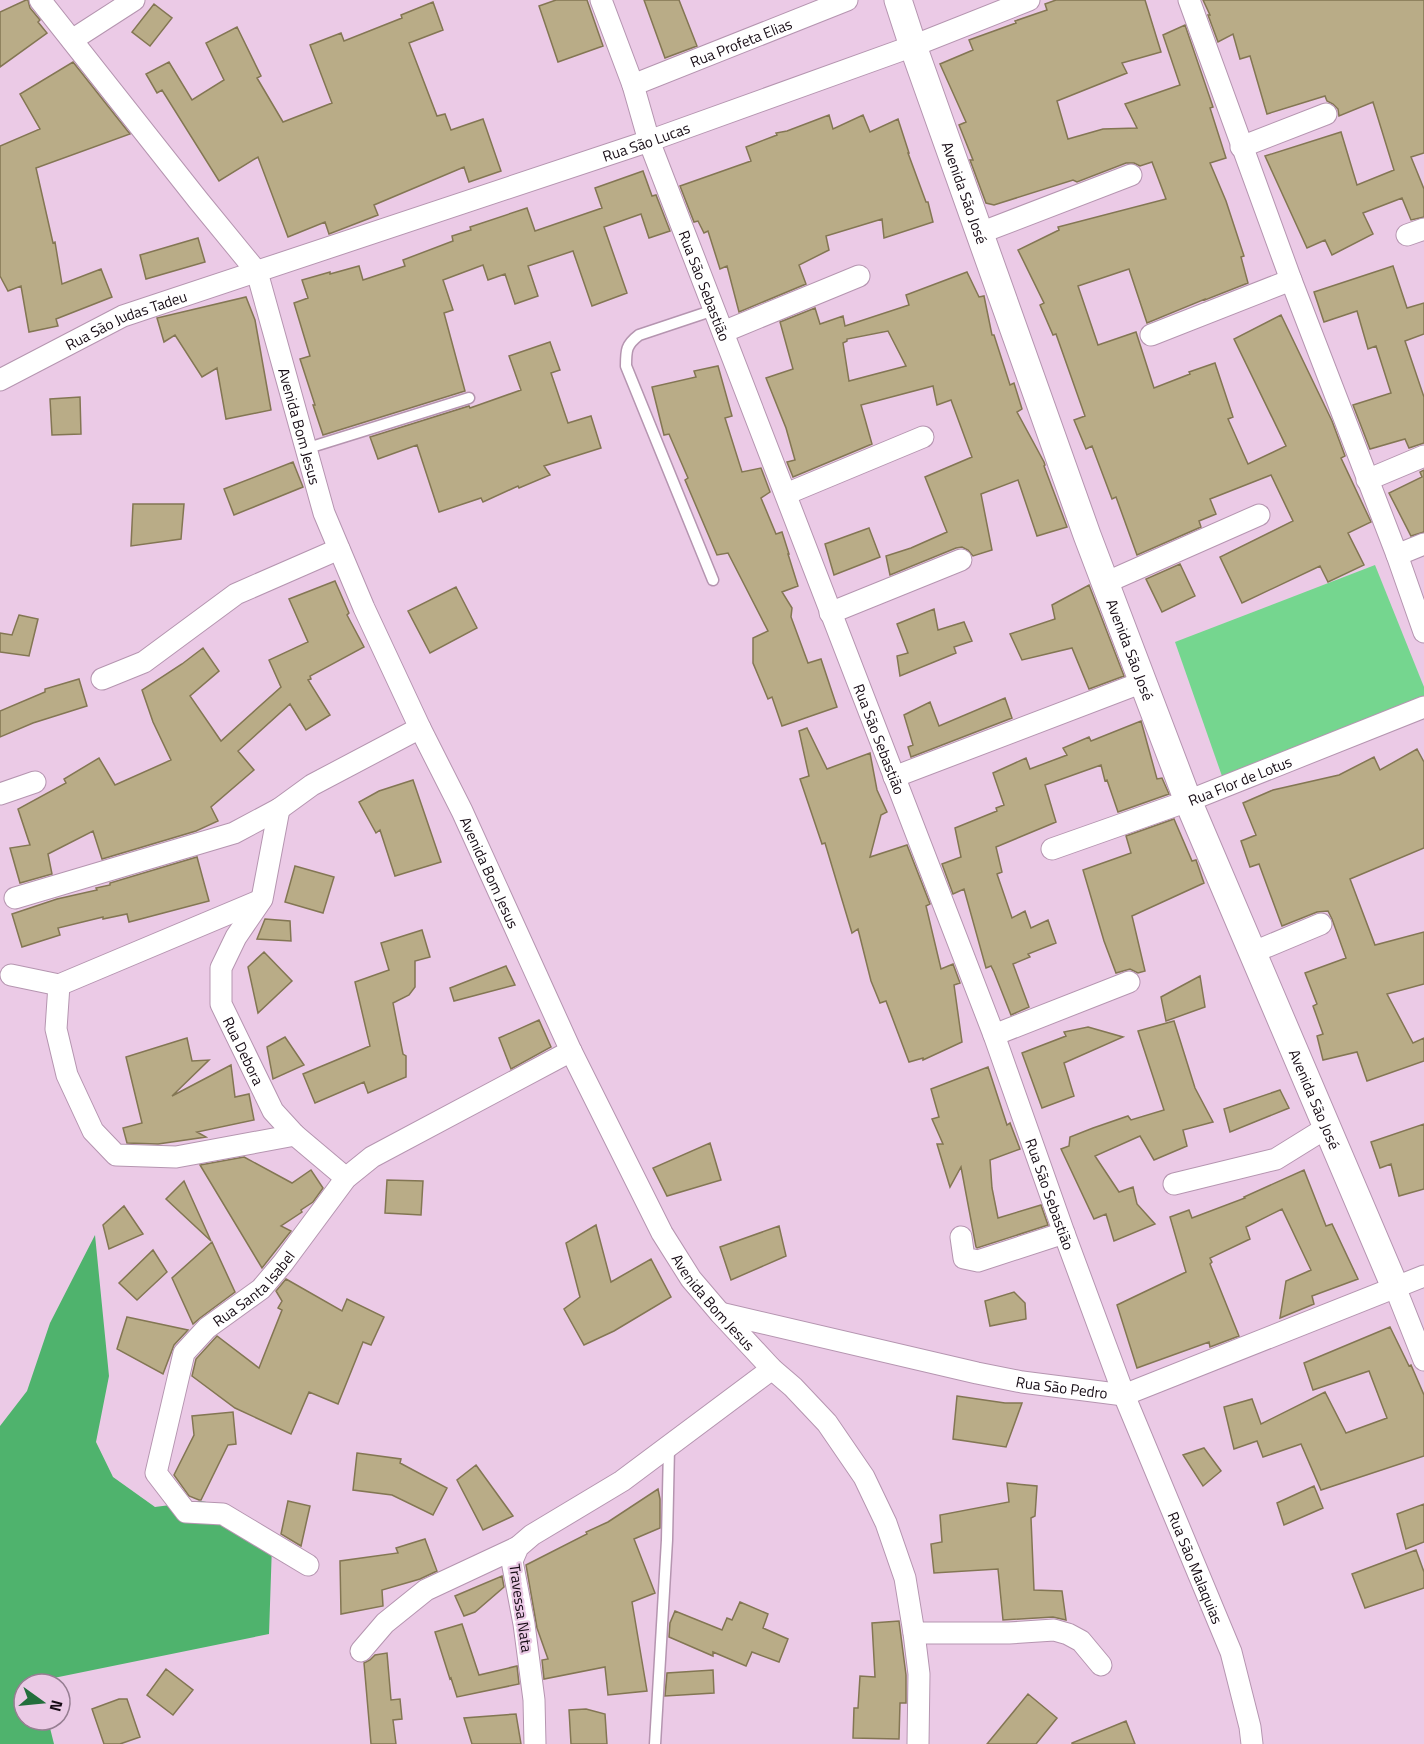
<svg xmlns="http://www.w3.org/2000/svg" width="1424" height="1744" font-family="'Titillium Web',sans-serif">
<rect width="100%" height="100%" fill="#ebcae6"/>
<!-- green -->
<path fill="#75d68f" d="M1375 565 1424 687V707L1223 779 1175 642Z"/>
<!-- forest -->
<path fill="#4fb36d" d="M95 1235 109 1376 96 1442 113 1477 155 1507 201 1501 228 1506 272 1545 269 1634 39 1681V1684H24V1720H48L54 1744H0V1426L27 1391 50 1323Z"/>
<!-- building -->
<path fill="#b9ac87" stroke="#837653" stroke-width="1.5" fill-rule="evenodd" d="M26 0H28L30 8 40 20 38 22 47 33 0 67V12Z
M556 0H587L603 46 558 62 539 6Z
M644 0H679L697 46 665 58Z
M1056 0H1145L1161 52 1122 63 1127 73 1057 101 1068 139 1103 129 1137 128 1125 104 1180 85 1163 35 1185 25 1213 107 1210 108 1226 158 1210 163 1226 201 1244 256 1241 257 1248 283 1205 300V299L1147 323 1129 269 1078 286 1098 345 1136 332 1154 388 1190 374 1189 372 1215 363 1233 417 1228 419 1248 464 1286 446 1234 339 1281 315 1332 421 1345 456 1341 458 1371 522 1348 533 1364 565 1328 582 1320 566 1242 603 1220 557 1293 521 1271 475 1210 499 1216 514 1199 521 1201 527 1137 555 1116 497 1112 499 1092 446 1086 449 1074 420 1085 416 1056 334 1053 335 1040 305 1044 303 1018 250 1059 230 1058 227 1166 199 1152 162 1140 166 1134 163H1126L1077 182 1073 180 994 205 986 203 970 160H973L959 125 966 122 940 64 973 50 969 40 1016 23 1015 21 1047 10 1045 4Z
M1203 0H1424V153L1411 157 1424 189V217L1411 220 1402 198 1363 213 1373 234 1332 255 1325 240 1307 248 1265 156 1341 132 1357 185 1394 170 1373 102 1339 116 1338 109 1333 104 1327 101 1325 96 1267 114 1250 56 1240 59 1233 34 1218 42 1208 15H1210Z
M433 2 443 30 409 43 437 116 445 114 451 130 483 119 501 171 469 182 464 167 374 205 378 215 329 234 325 222 288 237 258 157 219 181 162 90 157 93 146 74 169 62 192 100 224 80 206 43 237 27 261 76 257 78 283 122 332 103 310 45 341 33 344 41 402 18 401 15Z
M154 4 172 18 150 46 132 32Z
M73 62 130 134 36 168 53 243 55 242 62 284 101 269 112 297 56 319 58 326 29 332 21 286 8 291 0 276V146L40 129 20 94Z
M829 115 833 129 863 115 870 132 898 119 909 153H908L926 202H928L933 222 884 238 882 219 826 236 829 250 799 265 806 284 739 312 727 266 720 269 708 231 704 233 698 221 694 222 680 186 751 161 746 147 777 135 776 133 787 131Z
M643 171 652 196 656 195 670 231 649 238 641 214 604 227 627 293 592 306 573 251 528 266 538 296 515 304 505 274 488 280 483 265 443 280 453 310 444 313 465 391 323 435 313 405H315L300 359 310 356 294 303 308 298 302 280 330 272V274L359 266 363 280 405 266 403 260 453 241 452 236 471 230 470 227 527 208 535 231 602 208 595 188Z
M198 238 205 262 146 279 140 255Z
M1393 266 1407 308 1424 303V334L1405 341 1424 397V443L1409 448 1405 439 1370 449 1353 405 1391 393 1376 346 1368 349 1357 311 1324 322 1314 292Z
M967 272 979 297 984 296 992 335H994L1010 385 1014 383 1022 409 1017 412 1044 462 1045 465 1044 466 1067 527 1037 536 1018 480 981 494 992 550 973 556 968 550 962 547 956 548 890 575 886 556 911 548 947 532 925 477 972 457 951 400 937 405 933 386 861 405 872 444 793 477 787 462 795 460 786 428 766 378 793 369 780 322 815 308 820 324 843 316 845 326 909 305 906 295ZM888 331 906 366 849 381 843 343 847 341V339Z
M246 297 255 320 271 410 226 419 217 368 202 377 175 335 164 342 157 318Z
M550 342 560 370 551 373 568 423 591 416 601 448 544 466 550 475 519 488 518 486 483 502 481 498 439 512 417 445 378 459 370 437 469 406 470 408 521 390 509 356Z
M718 366 732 416 725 418 742 472 761 468 770 492 761 498 776 534 782 532 789 554H788L798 586 782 592 792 608 791 617 808 663 821 659 837 707 782 726 772 697 768 699 753 663V638L768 631 728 553 717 555 685 480 688 478 669 434 664 435 652 387 696 377 694 371Z
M80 397 81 434 52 435 50 399Z
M293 462 303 487 234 515 224 489Z
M1424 470V532L1411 536 1389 493 1422 477 1420 472Z
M133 504H184L181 539 131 546Z
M869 528 880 557 834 575 825 544Z
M1180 564 1195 596 1162 612 1146 579Z
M335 581 349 613 347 615 364 647 310 676 311 679 308 680 330 715 306 730 290 704 238 751 254 770 211 807 218 821 196 831 102 859 93 831 48 854 52 874 20 883 10 848 30 845 18 809 66 783 64 779 99 758 115 785 171 760 153 722 142 690 182 664 203 648 219 671 190 696 221 741 281 687 269 660 308 642 289 599Z
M1089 585 1124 676 1089 689 1072 648 1022 660 1010 634 1055 619 1052 605Z
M456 587 477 628 430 653 408 611Z
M934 609 938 630 964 622 972 641 954 647 956 653 900 676 897 656 908 653 897 624Z
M19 615 38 619 29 656 0 652V633L12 635Z
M79 679 87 706 33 723 0 737V711L45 692V689Z
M1005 698 1012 718 911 757 908 747 913 745 904 715 930 702 939 726Z
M1141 721 1157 779 1162 778 1169 794 1118 812 1107 780 1105 781 1101 765 1045 785 1056 822 996 847 1002 872 997 874 1012 918 1025 911 1031 928 1048 920 1056 943 1028 954 1030 957 1013 964 1029 1007 1011 1015 994 972 991 966 986 968 964 889 953 894 942 864 961 857 955 828 997 811 996 808 1004 805 993 773 1026 758 1030 769 1067 755 1063 748 1089 737 1091 741Z
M807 728 827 769 870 753 877 790 887 812 881 815 870 857 907 845 930 904 926 906 941 969 953 964 960 983 954 985 962 1042 923 1060V1058L909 1062 886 1001 880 1003 871 981 858 929 852 933 825 843 822 844 800 779 809 776 799 731Z
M1417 749 1424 762V848L1350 879 1375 945 1424 932V984L1387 994 1413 1043 1424 1038V1061L1367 1081 1357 1052 1323 1060 1317 1036 1323 1034 1313 1006 1317 1004 1305 973 1346 958 1332 919 1328 911 1317 912 1282 926 1259 864 1250 867 1241 841 1256 835 1243 803 1273 790 1339 775 1374 757 1380 770Z
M413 780 441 862 395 876 380 830 376 833 359 802 379 791Z
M1174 819 1192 861 1196 860 1204 883 1132 916 1145 971 1138 973 1130 969 1116 973 1104 941 1083 870 1131 853 1126 836Z
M197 857 209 901 129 922 127 914 103 919V917L58 928 60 935 22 947 12 914 57 899 97 890 96 888 110 885V883Z
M295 866 334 877 323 913 285 902Z
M265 919 290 921 291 941 257 939Z
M422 930 430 957 415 961V987L409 995 393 1003 403 1054 406 1056V1077L368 1093 364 1082 315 1103 303 1074 370 1046 355 982 389 970 381 943Z
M264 952 292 981 258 1013 248 967Z
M506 966 515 985 454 1001 450 988Z
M1200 976 1205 1007 1166 1021 1161 997Z
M539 1020 551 1047 511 1069 499 1038Z
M1174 1021 1195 1088 1213 1122 1183 1130 1187 1146 1154 1160 1140 1136 1095 1156 1119 1192 1133 1187 1137 1204 1155 1224 1114 1241 1106 1214 1094 1219 1061 1149 1069 1146 1070 1137 1093 1128 1128 1116 1131 1120 1164 1110 1138 1031Z
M1088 1027 1123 1037 1064 1063 1074 1096 1042 1108 1022 1053 1066 1036 1064 1032Z
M285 1037 304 1065 273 1079 267 1047Z
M187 1038 192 1061 209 1060 172 1096 231 1065 235 1097 249 1094 254 1120 197 1132 206 1137 158 1144 127 1143 123 1128 142 1123 126 1057Z
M988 1067 1007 1125 1010 1123 1020 1149 990 1160 992 1188 998 1218 1041 1205 1048 1225 977 1248 976 1247 961 1167 950 1187 937 1144H943L932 1119 939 1117 931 1089Z
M1280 1090 1289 1108 1230 1132 1224 1109Z
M1424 1124V1189L1399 1196 1391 1164 1380 1168 1371 1142Z
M710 1143 721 1180 667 1196 653 1168Z
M244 1157 292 1183 311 1170 323 1188 313 1202 301 1210 302 1212 281 1226 291 1231 262 1268 200 1165Z
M1304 1170 1326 1226 1332 1224 1358 1279 1312 1296 1314 1304 1280 1318 1286 1281 1311 1270 1282 1209 1246 1227 1250 1239 1210 1258 1212 1262 1210 1264 1239 1336 1210 1347 1209 1342 1137 1368 1117 1305 1186 1272 1170 1217 1189 1210 1192 1218 1245 1198 1244 1197Z
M387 1180 423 1181 421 1215 385 1213Z
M184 1181 211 1241 166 1199Z
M124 1206 143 1234 109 1249 103 1225Z
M596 1225 611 1282 651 1259 671 1297 614 1331 584 1345 564 1309 580 1297 566 1243Z
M779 1226 786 1256 731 1280 720 1247Z
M212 1242 235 1292 200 1318 193 1324 172 1278Z
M153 1250 167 1272 137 1300 119 1283Z
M286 1279 342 1311 347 1299 384 1317 371 1345 363 1342 338 1404 309 1392 291 1434 235 1408 192 1376 196 1359 217 1336 259 1368 282 1310 278 1308 282 1301 276 1291Z
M1014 1292 1025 1303 1026 1319 990 1326 985 1301Z
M127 1317 188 1330 174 1345 163 1374 117 1349Z
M1390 1327 1409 1366 1411 1365 1424 1395V1456L1321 1490 1301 1444 1263 1457 1257 1441 1234 1449 1224 1407 1252 1399 1261 1424 1325 1392 1346 1433 1387 1418 1369 1371 1313 1390 1304 1363Z
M957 1396 1005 1403H1022L1006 1447 953 1439Z
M233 1412 236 1444 228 1445 201 1500H199L189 1496 174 1475 194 1435 192 1416Z
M1204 1448 1221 1471 1203 1486 1183 1455Z
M357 1453 401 1459 400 1463 447 1488 433 1515 392 1495 353 1490Z
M476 1465 513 1516 483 1530 457 1480Z
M1007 1483 1037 1486 1035 1516 1031 1518 1034 1590 1062 1591 1066 1620 1053 1617 1003 1620 998 1569 934 1573 931 1544 942 1542 940 1515 1009 1502Z
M1314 1486 1323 1508 1284 1525 1277 1503Z
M658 1489 660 1499V1528L634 1539 655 1593 632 1602 647 1691 608 1695 605 1667 544 1679 542 1660 548 1659 537 1628 526 1565 587 1534 586 1532 608 1522Z
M288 1501 310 1506 301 1546 281 1534Z
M1424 1504V1542L1406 1549 1397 1514Z
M425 1539 437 1571 420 1579 382 1590 383 1606 341 1614 340 1561 398 1553 396 1548Z
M1416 1550 1424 1572V1588L1365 1608 1352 1574Z
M502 1576 504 1587 475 1612 464 1616 455 1596Z
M740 1602 768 1614 763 1628 788 1639 779 1662 752 1652 746 1666 713 1652V1656L669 1637 670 1623 675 1611 722 1630 727 1618 732 1620Z
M899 1621 906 1675V1703H900L899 1739 853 1738 854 1708H858L860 1676 875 1677 872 1623Z
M462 1624 479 1675 517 1666 519 1684 457 1697 451 1678 450 1679 435 1632Z
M387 1653 391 1700 400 1699 402 1719 393 1720 396 1744H371L364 1663 370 1660 375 1655Z
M166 1669 193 1690 173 1715 147 1695Z
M713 1670 714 1693 665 1696 667 1673Z
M1028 1694 1057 1718 1036 1744H987Z
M119 1699H127L140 1737 120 1744H104L92 1709Z
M586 1709 605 1714 607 1744H571L569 1710Z
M516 1714 521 1744H472L464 1718Z
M1126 1721 1135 1744H1072V1743Z"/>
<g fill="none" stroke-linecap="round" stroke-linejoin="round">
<defs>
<path id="service" d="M305 449 469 398
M713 580 626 366C626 350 626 345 639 335L714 310
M655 1744 667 1540 669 1447"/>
<g id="minor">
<path id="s1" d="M40 0 198 200 257 272 324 513 364 608 420 728 462 811 571 1051 662 1233 691 1279 720 1313 772 1369 793 1387 827 1423 864 1477 886 1523 905 1578 914 1633 919 1674 918 1744"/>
<path id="s2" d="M601 0 633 85 649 141 994 1035 1064 1233 1124 1395 1231 1652 1250 1727 1252 1744"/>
<path d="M1189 0 1291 280 1397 555 1424 632"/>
<path d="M72 40 134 0"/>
<path id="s3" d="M633 85 847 0"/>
<path d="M1241 147 1326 114"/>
<path d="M980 233 1131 175"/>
<path d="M1407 235 1424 229"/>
<path d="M723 332 859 276"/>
<path d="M1151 335 1291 280"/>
<path id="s4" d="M0 380 123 316 649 141 913 46 1029 0"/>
<path d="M1367 480 1424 456"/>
<path d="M786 494 923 437"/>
<path d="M1397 555 1424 544"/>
<path d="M1105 583 1259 515"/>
<path d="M830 613 961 560"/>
<path d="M102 679 144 662 236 594 339 549"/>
<path d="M894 777 1143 682"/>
<path d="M0 794 35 782"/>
<path id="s5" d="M279 809 262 899 236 937 221 968V1004L273 1111 295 1135 346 1178"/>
<path id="s6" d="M1052 849 1188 801 1424 707"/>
<path d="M15 898 234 833 279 809 312 785 420 728"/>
<path d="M1254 952 1321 924"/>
<path d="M11 975 59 985 261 900"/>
<path d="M59 985 56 1029 67 1075 93 1131 116 1155 176 1157 295 1135"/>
<path d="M994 1035 1129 982"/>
<path d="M1174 1184 1276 1159 1326 1128"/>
<path d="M961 1237 964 1258 978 1261 1064 1233"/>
<path d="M1395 1287 1424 1360"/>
<path id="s7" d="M720 1313 977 1373 1022 1382 1124 1395 1424 1276"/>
<path id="s8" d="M308 1565 223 1514 186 1512 156 1473 184 1353 207 1328 261 1289 283 1263 346 1178 372 1157 571 1051"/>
<path d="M914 1633H1009L1054 1630 1068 1634 1081 1641 1101 1665"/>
<path d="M361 1651 385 1623 426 1590 518 1547"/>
<path d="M535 1744 534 1700 524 1624 512 1561 518 1547 532 1535 622 1481 772 1369"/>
</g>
<g id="tertiary">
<path id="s9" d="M898 0 913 46 1087 535 1188 801 1395 1287"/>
</g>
</defs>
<!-- service casing -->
<use href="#service" stroke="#b595b0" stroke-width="13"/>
<!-- minor casing -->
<use href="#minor" stroke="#b595b0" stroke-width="23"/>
<!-- tertiary casing -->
<use href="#tertiary" stroke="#b595b0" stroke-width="29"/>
<!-- service -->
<use href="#service" stroke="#fff" stroke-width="10"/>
<!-- minor -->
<use href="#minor" stroke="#fff" stroke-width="21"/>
<!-- tertiary -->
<use href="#tertiary" stroke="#fff" stroke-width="27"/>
</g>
<g text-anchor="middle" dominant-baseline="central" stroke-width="4.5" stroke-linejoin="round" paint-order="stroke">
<!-- street labels -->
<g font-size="15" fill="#160b14" stroke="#ebcae6">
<text stroke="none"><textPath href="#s3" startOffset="116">Rua Profeta Elias</textPath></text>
<text stroke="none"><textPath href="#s4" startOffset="690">Rua São Lucas</textPath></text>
<text stroke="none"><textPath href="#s9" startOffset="204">Avenida São José</textPath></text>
<text stroke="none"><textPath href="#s2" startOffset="304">Rua São Sebastião</textPath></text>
<text stroke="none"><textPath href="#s4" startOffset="140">Rua São Judas Tadeu</textPath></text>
<text stroke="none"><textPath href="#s1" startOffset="508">Avenida Bom Jesus</textPath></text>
<text stroke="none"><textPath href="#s9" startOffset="690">Avenida São José</textPath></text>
<text stroke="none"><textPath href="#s2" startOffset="790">Rua São Sebastião</textPath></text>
<text stroke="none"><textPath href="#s6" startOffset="200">Rua Flor de Lotus</textPath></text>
<text stroke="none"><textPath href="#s1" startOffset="994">Avenida Bom Jesus</textPath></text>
<text stroke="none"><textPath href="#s5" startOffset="260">Rua Debora</textPath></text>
<text stroke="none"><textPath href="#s9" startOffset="1176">Avenida São José</textPath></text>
<text stroke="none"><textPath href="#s2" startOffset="1276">Rua São Sebastião</textPath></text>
<text stroke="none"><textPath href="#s8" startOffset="404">Rua Santa Isabel</textPath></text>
<text stroke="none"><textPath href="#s1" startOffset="1480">Avenida Bom Jesus</textPath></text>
<text stroke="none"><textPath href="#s7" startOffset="350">Rua São Pedro</textPath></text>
<text stroke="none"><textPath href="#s2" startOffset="1677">Rua São Malaquias</textPath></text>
<text transform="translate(521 1608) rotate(82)">Travessa Nata</text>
</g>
</g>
<!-- north arrow -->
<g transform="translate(42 1702) rotate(105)"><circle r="28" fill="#ebcae6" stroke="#967e92" stroke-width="1.5"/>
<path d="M0-4.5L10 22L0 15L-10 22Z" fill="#236e3c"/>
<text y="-9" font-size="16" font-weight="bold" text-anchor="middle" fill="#160b14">N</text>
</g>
</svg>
